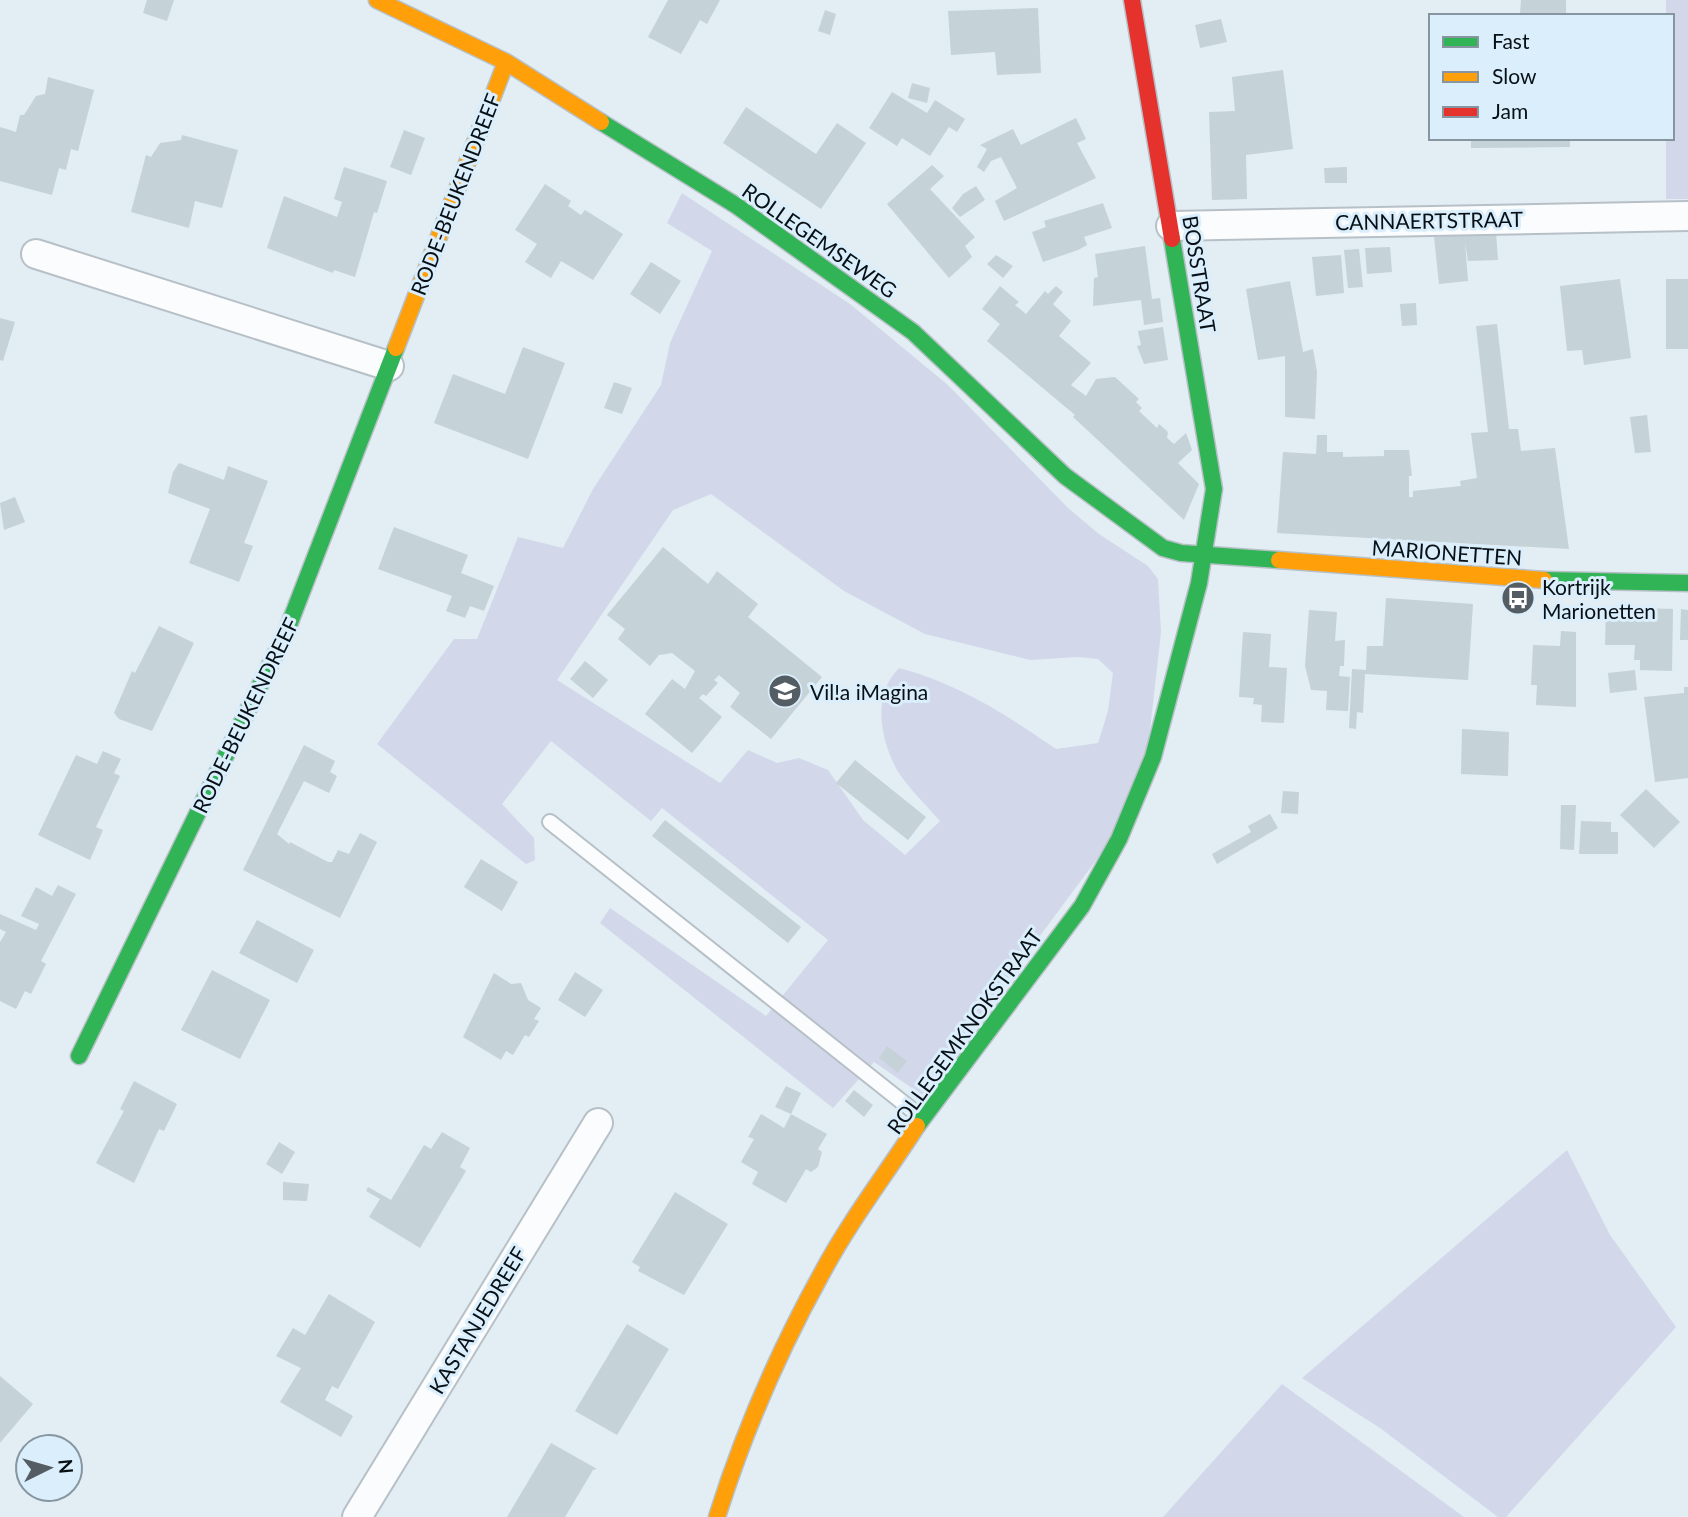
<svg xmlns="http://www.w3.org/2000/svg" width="1688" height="1517" font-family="Lato,sans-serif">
<rect width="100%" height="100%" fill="#e2edf4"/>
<!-- green -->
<path fill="#d2d8e9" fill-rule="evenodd" d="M1666 0H1688V199H1666V138H1672V16H1666Z
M682 193 850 304 948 385 1068 508 1099 534 1148 566 1158 579 1161 632 1148 748 1108 844 922 1095 874 1062 833 1108 600 923 610 908 766 1016 828 940 662 808 651 821 551 741 502 804 534 838 535 860 526 864 377 744 454 639H477L518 537 563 548 593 489 661 385 670 343 712 251 667 223ZM711 494 844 591 925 634 1030 660 1078 657 1098 659 1113 673 1108 711 1098 743 1056 749C1007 715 957 683 899 668 872 695 880 739 897 770 908 788 926 805 940 821L905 855 863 820 828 770 799 758 777 763 748 750 720 783 557 680 673 510Z
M1567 1150 1610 1235 1676 1327 1506 1517H1498L1380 1428 1302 1378Z
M1282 1384 1464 1517H1163Z"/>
<!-- building -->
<path fill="#c5d2d7" d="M147 0H174L167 21 143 13Z
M668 0H720L707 24 700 20 681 54 648 37Z
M1521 0H1566V13H1571V16H1515L1520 13Z
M1038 8 1041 73 997 75 995 52 951 55 948 11Z
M825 10 836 14 830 35 818 31Z
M1221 19 1227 42 1200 48 1195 25Z
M1283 70 1293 149 1246 155 1247 199 1212 200 1209 112 1235 111 1232 77Z
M48 77 94 90 78 151 71 149 66 170 59 168 52 195 0 181V127L16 132 20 115H24L36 96 45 94Z
M912 83 930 88 927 103 908 98Z
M892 92 927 113 935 100 965 119 957 132 949 127 930 156 902 138 897 146 869 128Z
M746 107 816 154 837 123 866 143 821 209 723 143Z
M1076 118 1086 139 1077 143 1096 178 1004 221 995 201 1017 188 1001 157 991 161 984 172 977 167 987 149 980 145 1013 129 1021 145Z
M404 130 425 138 411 175 390 167Z
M182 135 238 150 222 208 195 201 189 228 131 212 146 155 151 157 160 143 181 140Z
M1471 138H1570V147L1471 148Z
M932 165 944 176 930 189 975 237 965 246 972 257 949 278 887 204Z
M344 167 387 181 377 213 374 212 355 277 334 270 333 273 267 248 284 196 337 217 342 202 334 199Z
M1347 167V183H1325L1324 168Z
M545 184 571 201 568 206 581 215 585 210 623 234 593 280 561 261 551 278 525 262 537 244 515 230Z
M976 186 985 200 960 217 952 208 963 194Z
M1103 203 1112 228 1084 237 1087 245 1078 250 1043 262 1032 232 1046 227 1044 221Z
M1496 232 1498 260 1468 261 1465 242 1468 281 1439 284 1434 237Z
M1145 246 1152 299 1160 298 1163 322 1144 325 1141 300 1093 306 1094 278 1098 277 1095 254Z
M1390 247 1392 272 1367 274 1365 248Z
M1359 249 1363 287 1348 288 1344 250Z
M996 255 1013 266 1003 278 987 264Z
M1341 255 1344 293 1316 296 1312 257Z
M651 262 681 281 660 314 630 294Z
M1620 279 1631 358 1584 365 1582 350 1567 351 1560 286Z
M1666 279H1688V349H1666Z
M1290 281 1303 352 1313 349 1317 372 1315 419 1285 417V356L1258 360 1246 289Z
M1000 286 1019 302 1015 305 1026 314 1045 291 1048 294 1056 286 1063 292 1053 304 1071 321 1059 336 1091 363 1071 385 1086 396 1096 379 1115 377 1139 399 1136 402 1142 408 1139 411 1157 428 1159 424 1168 432 1167 438 1174 444 1186 433 1192 450 1178 463 1199 484 1184 520 1073 417 1075 415 987 341 1000 324 982 309Z
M1416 303 1417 325 1402 326 1400 304Z
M0 318 15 322 3 361 0 360Z
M1497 324 1509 429H1518L1521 451 1555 448 1569 549 1277 533 1283 452 1316 454 1317 435H1327V452H1343V457L1384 456V450H1409L1412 476H1409V497H1413V491L1461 486 1460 481 1477 478 1471 433 1488 432 1476 326Z
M1163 327 1168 360 1144 364 1137 346 1141 345 1138 331Z
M523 347 565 363 528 459 434 423 453 374 505 394Z
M614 382 632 388 622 414 604 408Z
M1647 415 1651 452 1635 453 1630 417Z
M179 463 224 480 228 466 268 481 244 543 253 546 239 582 189 563 210 509 168 493 173 472Z
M15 497 25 522 4 530 0 503Z
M394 527 468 555 461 573 494 586 484 611 470 606 465 618 446 611 452 596 378 569Z
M663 547 708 584 717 571 758 604 748 617 822 677 771 739 730 707 740 693 719 675 714 680 718 683 706 696 703 694 699 698 722 717 692 753 645 714 672 679 685 689 695 671 672 653 659 655 650 666 618 639 625 629 607 615Z
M1386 598 1473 604 1468 680 1365 674 1363 713 1357 712 1356 729 1349 728 1352 669 1366 670 1367 646H1383Z
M1606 607 1673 609 1672 671 1640 670V660H1634L1635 645H1605Z
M1681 609 1688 610V640H1680Z
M1309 610 1337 612 1335 641 1345 640 1344 666H1340L1339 676 1350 677 1348 711 1326 710 1327 691 1311 690 1305 666Z
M159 626 194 643 152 731 119 719 114 713 132 671 135 673Z
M1561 631 1576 632V707L1536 705 1537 685H1531L1533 645 1560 646Z
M1243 632 1271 634 1269 667 1287 668 1284 723 1261 722 1262 705 1253 704 1254 698 1239 697Z
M585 661 608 680 593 698 570 679Z
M1635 670 1637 690 1610 693 1608 673Z
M1684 687H1688V778L1655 782 1644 697 1684 693Z
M1462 729 1509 732 1508 776 1461 774Z
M304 745 335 761 330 772 337 776 329 793 304 781 277 834 289 844 290 842 328 862H332L338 850 349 854 360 833 377 842 340 918 243 870Z
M103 751 121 759 114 773 120 776 96 827 103 830 90 860 38 835 76 755 97 764Z
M855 760 926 817 908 840 836 783Z
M1646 789 1680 822 1654 848 1620 815Z
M1283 791 1299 792 1298 814 1281 813Z
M1561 805H1576L1574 850 1560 849Z
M1270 814 1278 828 1217 864 1212 854 1251 832 1248 826Z
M665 820 801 927 788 943 652 836Z
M1581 821 1611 822V832H1618V854H1579Z
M481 859 518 882 502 911 464 887Z
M58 885 76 894 41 961 46 964 31 994 25 991 16 1009 0 1001V942L6 932 0 929V914L36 930 39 924 21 916 36 887 52 896Z
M257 920 314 950 297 983 239 953Z
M212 970 270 1000 240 1059 181 1030Z
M575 972 603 990 585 1017 558 1000Z
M494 973 511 984 521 983 528 1000 541 1008 534 1019 539 1021 529 1037 525 1035 513 1055 506 1051 501 1060 463 1037Z
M887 1046 907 1061 898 1073 879 1058Z
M134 1081 177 1104 164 1131 159 1129 134 1183 96 1163 124 1111 120 1109Z
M786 1086 801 1093 791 1114 775 1107Z
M854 1090 873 1105 864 1117 845 1101Z
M761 1114 784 1128 791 1114 827 1134 818 1149 822 1152 818 1167 811 1172 806 1169 786 1203 752 1184 758 1172 741 1162 754 1139 748 1137Z
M442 1132 470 1148 460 1167 466 1171 420 1248 369 1217 380 1199 366 1191 368 1187 391 1200 424 1145 431 1149Z
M279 1142 295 1152 282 1174 266 1164Z
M283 1182 309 1184 307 1201 283 1200Z
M675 1192 728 1224 684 1295 638 1271 640 1267 632 1262Z
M329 1294 375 1322 338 1389 332 1386 325 1400 353 1416 341 1437 280 1402 301 1368 276 1356 293 1328 305 1335Z
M627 1324 669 1349 617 1435 575 1411Z
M0 1376 33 1404 0 1443Z
M551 1443 597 1469 593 1470 565 1517H507Z"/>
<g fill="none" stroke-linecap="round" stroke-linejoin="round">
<defs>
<path id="lane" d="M550 822 921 1117"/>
<path id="street" d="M1171 226 1688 216
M36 254 389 366
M357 1517 598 1123"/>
<path id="fast" d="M601 122 737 206 913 332 1065 476 1163 548 1181 553 1279 560
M1544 580 1688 583
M79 1056 287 630 396 348
M917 1126 1082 906 1119 839 1153 757 1199 583 1214 489 1172 239"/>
<path id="slow" d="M377 0 506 62 601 122
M396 348 506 62
M1279 560 1544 580
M717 1517C743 1434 780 1349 822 1273 849 1222 886 1174 917 1126"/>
<path id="jam" d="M1132 0 1172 239"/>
</defs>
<!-- lane casing -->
<use href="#lane" stroke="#b7c0c7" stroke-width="18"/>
<!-- street casing -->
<use href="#street" stroke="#b7c0c7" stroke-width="32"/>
<!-- fast casing -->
<use href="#fast" stroke="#b7c0c7" stroke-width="19"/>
<!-- slow casing -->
<use href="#slow" stroke="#b7c0c7" stroke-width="19"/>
<!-- jam casing -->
<use href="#jam" stroke="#b7c0c7" stroke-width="19"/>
<!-- lane -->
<use href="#lane" stroke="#fbfcfd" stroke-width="14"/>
<!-- street -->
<use href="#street" stroke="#fbfcfd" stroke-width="28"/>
<!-- fast -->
<use href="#fast" stroke="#30b455" stroke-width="16"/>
<!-- slow -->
<use href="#slow" stroke="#ff9f0a" stroke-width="16"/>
<!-- jam -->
<use href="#jam" stroke="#e5322d" stroke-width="16"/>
</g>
<!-- icons -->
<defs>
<symbol id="bus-disc" viewBox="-11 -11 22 22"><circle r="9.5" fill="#545d64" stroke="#daeefc"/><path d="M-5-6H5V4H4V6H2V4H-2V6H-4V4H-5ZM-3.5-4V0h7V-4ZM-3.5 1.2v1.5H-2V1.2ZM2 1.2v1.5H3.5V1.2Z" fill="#fff"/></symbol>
<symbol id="school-disc" viewBox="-11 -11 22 22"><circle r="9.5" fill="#545d64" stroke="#daeefc"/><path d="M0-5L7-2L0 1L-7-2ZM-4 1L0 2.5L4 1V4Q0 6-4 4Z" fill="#fff"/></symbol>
</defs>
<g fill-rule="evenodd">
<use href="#bus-disc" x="1499" y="579" width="38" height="38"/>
<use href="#school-disc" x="766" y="672" width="38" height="38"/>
</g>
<g text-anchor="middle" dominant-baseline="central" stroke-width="6" stroke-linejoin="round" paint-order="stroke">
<!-- street labels -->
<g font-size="21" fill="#081016" stroke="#daeefc">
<text transform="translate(455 194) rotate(-69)">RODE-BEUKENDREEF</text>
<text transform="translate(1429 220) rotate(-1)">CANNAERTSTRAAT</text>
<text transform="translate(820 240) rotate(35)">ROLLEGEMSEWEG</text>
<text transform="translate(1200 274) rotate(81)">BOSSTRAAT</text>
<text transform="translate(1447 552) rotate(4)">MARIONETTEN</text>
<text transform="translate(245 715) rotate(-64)">RODE-BEUKENDREEF</text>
<text transform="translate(964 1031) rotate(-54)">ROLLEGEMKNOKSTRAAT</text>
<text transform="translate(477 1320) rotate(-59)">KASTANJEDREEF</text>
</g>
<!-- poi labels -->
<g font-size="21" fill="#081016" stroke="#daeefc" text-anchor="start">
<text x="1542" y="586">Kortrijk<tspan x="1542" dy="24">Marionetten</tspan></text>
<text x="810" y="691">Vil!a iMagina</text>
</g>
</g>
<!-- legend -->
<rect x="1429" y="14" width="245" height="126" fill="#daeefc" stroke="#8695a0" stroke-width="2"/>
<rect x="1443" y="37" width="35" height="10" fill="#30b455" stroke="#8695a0" stroke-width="2"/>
<text x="1492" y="49" font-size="21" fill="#081016">Fast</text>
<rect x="1443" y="72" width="35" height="10" fill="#ff9f0a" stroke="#8695a0" stroke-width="2"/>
<text x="1492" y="84" font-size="21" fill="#081016">Slow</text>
<rect x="1443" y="107" width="35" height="10" fill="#e5322d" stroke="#8695a0" stroke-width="2"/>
<text x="1492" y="119" font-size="21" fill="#081016">Jam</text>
<!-- north arrow -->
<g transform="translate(49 1468) rotate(85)"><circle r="33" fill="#daeefc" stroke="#8695a0" stroke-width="2"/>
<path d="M0-5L12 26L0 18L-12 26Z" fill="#545d64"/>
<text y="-10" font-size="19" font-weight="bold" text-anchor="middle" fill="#081016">N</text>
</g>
</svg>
